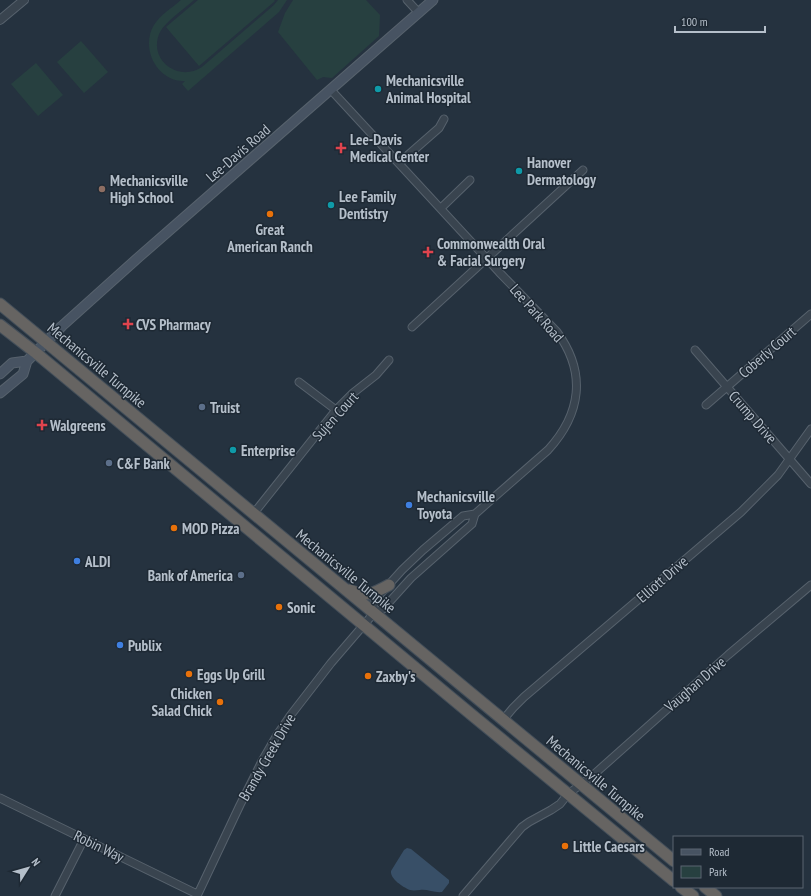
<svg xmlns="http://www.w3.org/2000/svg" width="811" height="896" font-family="'PT Sans Narrow',sans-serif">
<rect width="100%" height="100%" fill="#25323f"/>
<!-- green -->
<path fill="#274040" d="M181 0H194C184 9 166 21 160 32 147 59 178 83 202 67L274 5 278 0H287L279 12 188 91 182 84 185 81C157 82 140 48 154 25 160 15 172 8 181 0Z
M198 0H274L275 1 199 66 166 27Z
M293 0H366L380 15 379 36 332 78 323 77 317 80 278 32 285 13Z
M81 41 108 72 84 93 57 62Z
M36 63 63 95 38 116 11 84Z"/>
<!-- water -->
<path fill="#384f67" d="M407 848 411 849 449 880V883L442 892C435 893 427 889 420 890 417 890 414 891 410 890 403 887 390 879 391 871L404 850Z"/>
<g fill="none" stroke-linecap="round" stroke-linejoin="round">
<defs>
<path id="minor" d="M407 0 419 13
M399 163 439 128 444 119
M441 208 470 180
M412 327 583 170
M695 350 811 484
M299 382 336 410
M706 405 811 314
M254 513 336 410 353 393 376 375 389 360
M374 613V601L402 570 423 550 463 516 475 514
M503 720 513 708 524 697 741 512 778 475 811 429
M0 798 197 894
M55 896 84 839
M197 896 240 805 262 761 277 735 290 716 331 663 374 613 383 609 411 578 472 524 475 514 548 450C581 414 587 373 557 332L499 272 331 90
M463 896 522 827 529 822 551 810 560 804 568 794 591 777 728 655 811 585"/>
<path id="tertiary" d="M0 20 24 0"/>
<path id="secondary" d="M0 374 12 363 27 361
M0 393 23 374 27 361 62 326 140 256 433 0"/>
<path id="trunk" d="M0 304 674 861
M0 325 36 353 472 715 674 881
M349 590C367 597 373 594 389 585
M681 887 693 896
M705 887 716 896"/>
</defs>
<!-- minor casing -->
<use href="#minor" stroke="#57626d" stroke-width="9"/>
<!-- tertiary casing -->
<use href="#tertiary" stroke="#57626d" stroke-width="10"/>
<!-- secondary casing -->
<use href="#secondary" stroke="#57626d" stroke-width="11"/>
<!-- trunk casing -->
<use href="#trunk" stroke="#444f5a" stroke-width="13"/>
<!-- minor -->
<use href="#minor" stroke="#39444f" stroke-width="7"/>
<!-- tertiary -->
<use href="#tertiary" stroke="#39444f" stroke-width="8"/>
<!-- secondary -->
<use href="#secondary" stroke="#475362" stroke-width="9"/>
<!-- trunk -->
<use href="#trunk" stroke="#666462" stroke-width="11"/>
</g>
<!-- markers -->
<g fill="#0f9aa8" stroke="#1e2934" stroke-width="1.5">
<circle cx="378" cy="89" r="4"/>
<circle cx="519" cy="171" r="4"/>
<circle cx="331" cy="205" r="4"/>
<circle cx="233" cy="450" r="4"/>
</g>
<g fill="#e0444e" stroke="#1e2934" stroke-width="1.5">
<path d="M339 142h4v4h4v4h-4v4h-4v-4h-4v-4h4z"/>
<path d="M426 246h4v4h4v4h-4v4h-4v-4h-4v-4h4z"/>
<path d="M126 318h4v4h4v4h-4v4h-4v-4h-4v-4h4z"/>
<path d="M40 419h4v4h4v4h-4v4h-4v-4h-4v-4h4z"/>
</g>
<circle fill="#8d6e63" stroke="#1e2934" stroke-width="1.5" cx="102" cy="189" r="4"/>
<g fill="#e8710a" stroke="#1e2934" stroke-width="1.5">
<circle cx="270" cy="214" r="4"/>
<circle cx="174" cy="528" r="4"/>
<circle cx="279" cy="607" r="4"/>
<circle cx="189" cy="674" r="4"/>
<circle cx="368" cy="676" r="4"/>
<circle cx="220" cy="702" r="4"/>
<circle cx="565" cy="846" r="4"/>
</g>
<g fill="#5c6f8a" stroke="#1e2934" stroke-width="1.5">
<circle cx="202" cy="407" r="4"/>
<circle cx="109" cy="463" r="4"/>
<circle cx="241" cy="575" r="4"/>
</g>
<g fill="#3f7fe0" stroke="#1e2934" stroke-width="1.5">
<circle cx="409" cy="505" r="4"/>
<circle cx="77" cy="561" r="4"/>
<circle cx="120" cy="645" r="4"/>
</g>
<g text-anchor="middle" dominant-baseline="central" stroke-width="3" stroke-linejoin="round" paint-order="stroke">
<!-- poi labels -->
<g font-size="15" font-weight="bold" fill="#b5bfca" stroke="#1e2934" text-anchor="start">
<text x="386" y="80">Mechanicsville<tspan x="386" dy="17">Animal Hospital</tspan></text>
<text x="350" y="139">Lee-Davis<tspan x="350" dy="17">Medical Center</tspan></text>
<text x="527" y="162">Hanover<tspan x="527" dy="17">Dermatology</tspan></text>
<text x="110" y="180">Mechanicsville<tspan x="110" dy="17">High School</tspan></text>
<text x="339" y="196">Lee Family<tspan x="339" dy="17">Dentistry</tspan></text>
<text x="270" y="229" text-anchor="middle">Great<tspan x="270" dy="17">American Ranch</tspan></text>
<text x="437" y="243">Commonwealth Oral<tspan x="437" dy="17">&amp; Facial Surgery</tspan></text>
<text x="136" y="324">CVS Pharmacy</text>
<text x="210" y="407">Truist</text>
<text x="50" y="425">Walgreens</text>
<text x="241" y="450">Enterprise</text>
<text x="117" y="463">C&amp;F Bank</text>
<text x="417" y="496">Mechanicsville<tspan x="417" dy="17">Toyota</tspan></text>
<text x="182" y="528">MOD Pizza</text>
<text x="85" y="561">ALDI</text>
<text x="233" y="575" text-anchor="end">Bank of America</text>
<text x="287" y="607">Sonic</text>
<text x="128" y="645">Publix</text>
<text x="197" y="674">Eggs Up Grill</text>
<text x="376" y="676">Zaxby's</text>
<text x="212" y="693" text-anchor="end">Chicken<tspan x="212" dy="17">Salad Chick</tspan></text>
<text x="573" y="846">Little Caesars</text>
</g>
<!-- street labels -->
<g font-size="15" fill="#b5bfca" stroke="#1e2934">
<text transform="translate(238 153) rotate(-41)">Lee-Davis Road</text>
<text transform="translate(537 313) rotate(48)">Lee Park Road</text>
<text transform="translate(767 352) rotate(-41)">Coberly Court</text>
<text transform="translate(97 365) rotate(40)">Mechanicsville Turnpike</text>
<text transform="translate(335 416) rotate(-48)">Sujen Court</text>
<text transform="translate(753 417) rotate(49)">Crump Drive</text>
<text transform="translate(346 571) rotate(39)">Mechanicsville Turnpike</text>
<text transform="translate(662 579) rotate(-41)">Elliott Drive</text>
<text transform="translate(695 684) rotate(-41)">Vaughan Drive</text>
<text transform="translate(267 757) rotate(-60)">Brandy Creek Drive</text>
<text transform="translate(596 778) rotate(40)">Mechanicsville Turnpike</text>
<text transform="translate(99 846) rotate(26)">Robin Way</text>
</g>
</g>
<!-- legend -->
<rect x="673" y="836" width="130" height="52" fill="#1e2934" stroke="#5a6570"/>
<rect x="681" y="849" width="20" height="6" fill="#475362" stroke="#5a6570"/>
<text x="709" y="856" font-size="12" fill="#b5bfca">Road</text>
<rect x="681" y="866" width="20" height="12" fill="#274040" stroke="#5a6570"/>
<text x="709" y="876" font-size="12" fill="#b5bfca">Park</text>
<!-- north arrow -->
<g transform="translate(28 868) rotate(53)" stroke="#1e2934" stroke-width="3" paint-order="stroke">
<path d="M0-3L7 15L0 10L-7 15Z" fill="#b5bfca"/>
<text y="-6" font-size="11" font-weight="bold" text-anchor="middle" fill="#b5bfca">N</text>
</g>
<!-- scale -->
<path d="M675 26v6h90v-6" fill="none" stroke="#b5bfca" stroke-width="2"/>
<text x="681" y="26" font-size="12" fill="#b5bfca" stroke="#1e2934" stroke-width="3" paint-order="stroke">100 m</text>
</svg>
